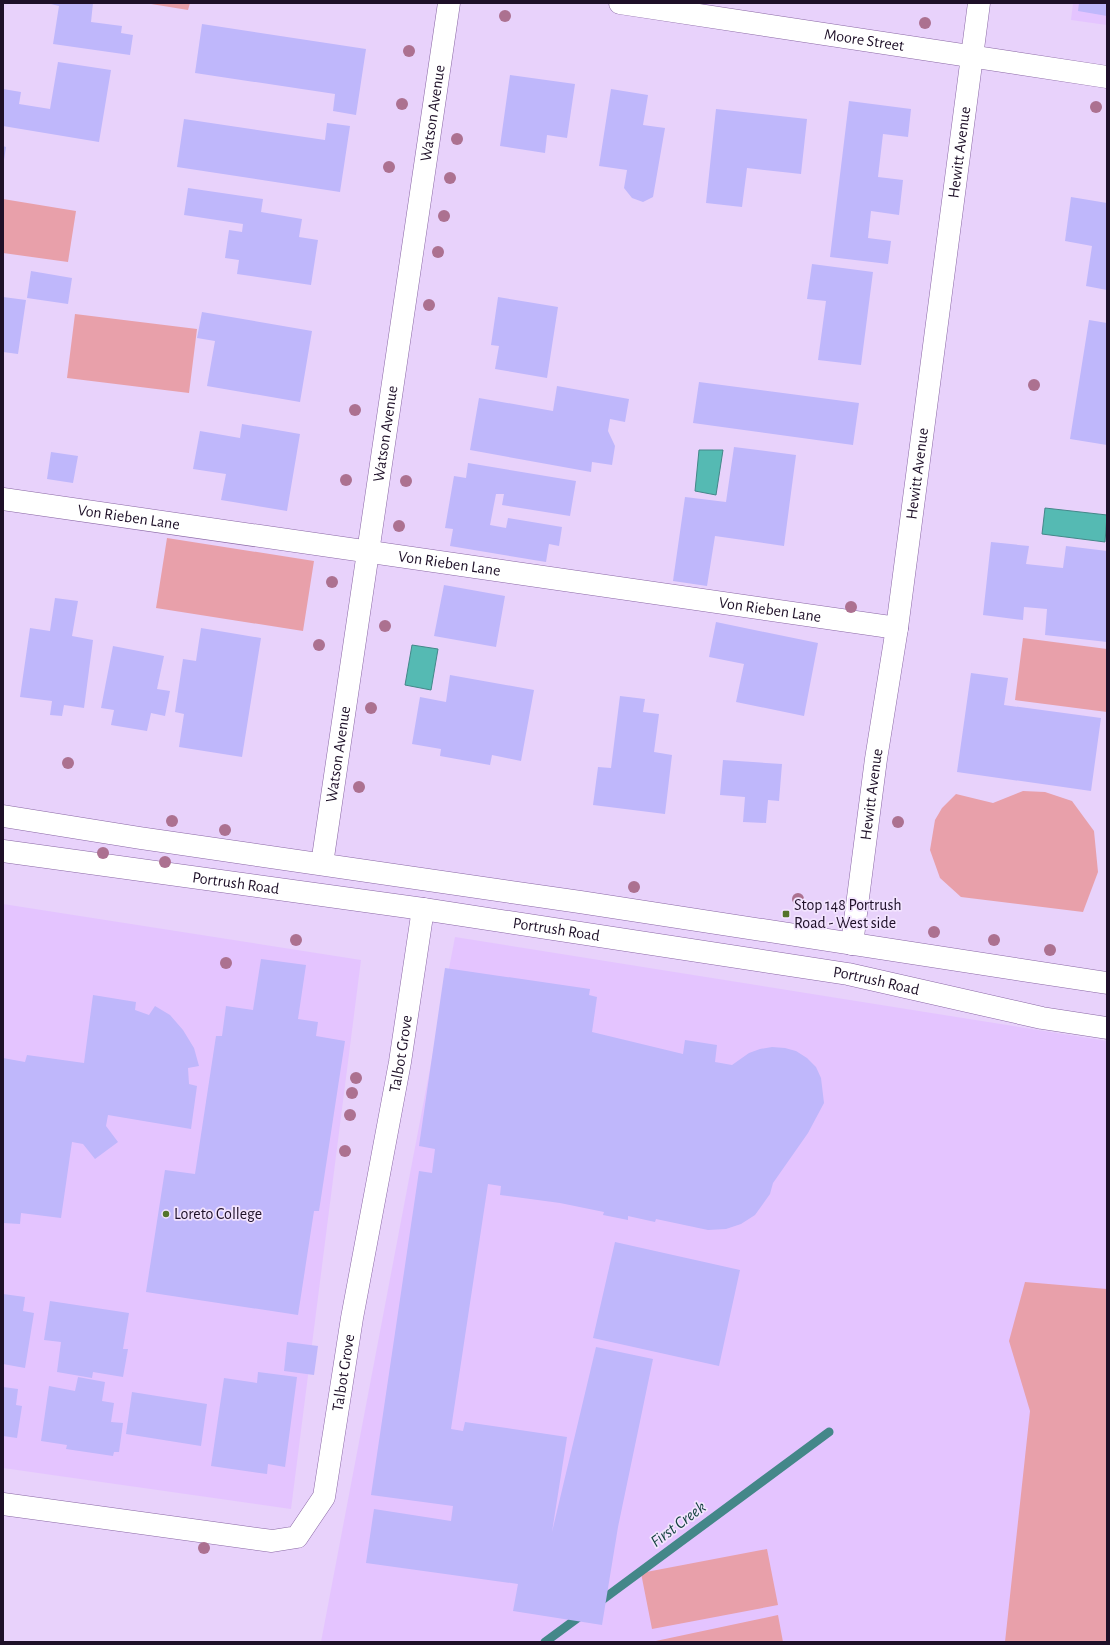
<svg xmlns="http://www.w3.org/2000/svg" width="1110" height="1645" font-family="'Alegreya Sans',sans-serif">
<rect width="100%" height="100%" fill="#e8d2fb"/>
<!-- built -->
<path fill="#e4c4ff" d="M1073 3H1107V25L1071 20Z
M3 904 361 960 291 1509 3 1468Z
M455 937 1107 1041V1642H321Z"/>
<!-- green -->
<path fill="#e8a0aa" d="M145 3H190L188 10Z
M3 199 76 211 68 262 3 253Z
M75 314 197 329 189 393 67 378Z
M167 538 314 561 303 631 156 608Z
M1023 638 1107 649V712L1015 700Z
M1023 791 1045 792 1072 801 1094 831 1098 872 1083 912 961 897 940 878 930 850 935 820 942 808 956 794 993 803Z
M1025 1282 1107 1289V1642H1005L1030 1411 1009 1341Z
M767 1549 778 1605 652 1629 641 1573Z
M778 1615 783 1642H651Z"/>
<!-- water -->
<path fill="#55bab3" stroke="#448789" d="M699 450H723L716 495 695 491Z
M1045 508 1107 515 1105 542 1042 534Z
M412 645 438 649 431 690 405 685Z"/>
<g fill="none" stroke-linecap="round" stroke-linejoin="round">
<!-- stream -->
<path stroke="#448789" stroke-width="9" d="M598 1603 829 1432
M545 1642 583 1614"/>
</g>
<!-- building -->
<path fill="#bfb7fb" d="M47 3H93L91 22 122 26 121 33 133 35 130 55 53 44 59 6Z
M1079 3H1107V16L1078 11Z
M202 24 366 49 356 115 333 111 335 94 195 73Z
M58 62 111 70 99 142 3 126V89L21 92 19 104 50 109Z
M510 75 575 84 567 138 547 135 545 153 500 146Z
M611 89 648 95 643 125 665 128 653 197 643 202 632 198 624 188 627 170 599 166Z
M849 101 911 109 908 137 883 134 878 177 903 180 899 215 871 211 868 238 891 241 888 264 830 257Z
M716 109 807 119 801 174 747 168 742 207 706 203Z
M184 119 325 140 327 123 350 126 340 192 177 167Z
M3 146 6 147 4 160H3Z
M188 188 263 199 261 212 302 219 299 237 318 240 311 285 237 274 239 260 225 258 229 230 242 232 243 224 184 215Z
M1071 197 1107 203V290L1086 286 1092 246 1065 241Z
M812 264 873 272 861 365 818 360 826 301 807 299Z
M31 271 72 278 68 304 27 298Z
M3 297 26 300 18 354 3 352Z
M498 297 558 307 547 378 495 369 499 346 491 345Z
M202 312 312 331 300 402 207 386 215 341 197 338Z
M1089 320 1107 323V445L1070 439Z
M699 382 859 403 853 445 693 423Z
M557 386 629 399 625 422 610 419 608 431 615 446 612 465 592 462 591 472 470 450 479 398 553 411Z
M242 424 300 434 287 511 221 500 226 474 193 469 200 431 240 438Z
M734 447 796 455 784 546 715 536 707 586 673 581 685 497 726 502Z
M51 452 78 456 73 483 47 479Z
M468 463 576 481 570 516 502 505 504 494H496L490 525 506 528 508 518 562 527 559 546 549 544 546 562 450 546 453 529 445 528 454 476 466 478Z
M991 542 1029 546 1026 564 1063 568 1066 546 1107 551V642L1045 635 1047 609 1024 607 1023 620 983 615Z
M444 585 505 596 496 647 434 636Z
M55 598 78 601 72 636 93 640 84 708 64 705 62 716 50 715 52 701 20 697 30 628 50 631Z
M716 622 818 643 804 716 736 702 744 664 709 657Z
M201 628 261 638 242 757 179 747 184 714 175 712 183 659 196 661Z
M113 646 164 656 157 689 170 691 165 716 151 713 147 731 111 725 114 710 101 708Z
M971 673 1008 678 1004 705 1101 718 1091 791 957 772Z
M450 675 534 690 521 761 492 755 490 765 440 756 441 749 412 744 420 697 446 702Z
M620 696 645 699 643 712 659 714 654 752 672 755 665 814 593 805 598 767 611 768Z
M723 760 782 764 779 801 768 800 766 823 743 822 745 797 720 795Z
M261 959 306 965 298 1019 318 1022 316 1036 345 1041 319 1211H314L298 1315 146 1292 165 1170 195 1174 216 1036H222L226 1006 253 1010Z
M445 968 590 989 589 995 597 997 592 1032 683 1054 685 1040 717 1045 715 1062 732 1065 749 1053 760 1049 772 1047 785 1048 796 1051 807 1058 816 1067 821 1078 824 1103 808 1133 773 1183 770 1194 755 1215 741 1224 726 1229 708 1230 656 1219 655 1222 628 1216V1220L603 1215 604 1212 560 1203 500 1195 501 1186 488 1184 451 1429 463 1431 465 1422 567 1437 552 1532 596 1347 653 1359 618 1527 602 1625 513 1611 518 1584 366 1563 374 1509 451 1521 453 1506 371 1495 419 1171 432 1173 435 1149 419 1146Z
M93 995 136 1002 135 1010 149 1015 155 1006 170 1015 183 1030 194 1048 199 1066 188 1068 189 1084 197 1086 191 1129 108 1115 106 1126 118 1142 95 1159 83 1144 72 1142 61 1218 21 1213 20 1224 3 1223V1058L25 1062 27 1055 84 1063Z
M615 1242 740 1270 719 1366 593 1338Z
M3 1294 25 1297 23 1311 34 1313 25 1368 3 1364Z
M50 1301 129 1313 123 1349H128L123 1377 93 1372 92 1378 57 1372 61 1342 44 1340Z
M287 1342 318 1346 314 1375 284 1371Z
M258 1372 297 1377 285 1467 268 1464 267 1474 211 1466 224 1378 257 1383Z
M78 1377 105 1382 102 1401 114 1403 111 1422 123 1423 119 1452H114L113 1456 66 1449 67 1445 41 1441 49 1386 75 1391Z
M3 1387 18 1389 16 1405 22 1406 17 1438 3 1436Z
M132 1392 207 1404 201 1446 126 1434Z"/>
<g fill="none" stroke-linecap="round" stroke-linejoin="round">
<defs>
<g id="minor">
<path id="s1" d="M620 3 1107 77"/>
<path id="s2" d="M3 499 897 628"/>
<path id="s3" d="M322 864 449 3"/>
<path id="s4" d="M852 944 876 759 897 628 979 3"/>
<path id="s5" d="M3 1504 272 1541 297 1537 324 1497 352 1318 400 1062 423 909"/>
</g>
<g id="highway">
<path d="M3 816 140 838 580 902 1107 983"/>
<path id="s6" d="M3 851 423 909 848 974 1042 1018 1107 1028"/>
</g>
</defs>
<!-- minor casing -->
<use href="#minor" stroke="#8967a4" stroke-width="23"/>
<!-- highway casing -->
<use href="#highway" stroke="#8967a4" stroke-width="23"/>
<!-- minor -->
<use href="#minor" stroke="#fff" stroke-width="22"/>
<!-- highway -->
<use href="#highway" stroke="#fff" stroke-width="22"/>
</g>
<!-- trees -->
<g fill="#ac7190">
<circle cx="505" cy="16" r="6"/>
<circle cx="925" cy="23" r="6"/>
<circle cx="409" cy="51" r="6"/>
<circle cx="402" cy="104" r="6"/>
<circle cx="1096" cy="107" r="6"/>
<circle cx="457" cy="139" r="6"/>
<circle cx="389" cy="167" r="6"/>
<circle cx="450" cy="178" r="6"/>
<circle cx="444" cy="216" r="6"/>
<circle cx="438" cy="252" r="6"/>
<circle cx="429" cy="305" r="6"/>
<circle cx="1034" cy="385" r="6"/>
<circle cx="355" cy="410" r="6"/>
<circle cx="346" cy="480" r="6"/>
<circle cx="406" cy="481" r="6"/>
<circle cx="399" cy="526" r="6"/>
<circle cx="332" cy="582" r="6"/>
<circle cx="851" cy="607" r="6"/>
<circle cx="385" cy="626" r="6"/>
<circle cx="319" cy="645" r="6"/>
<circle cx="371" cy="708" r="6"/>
<circle cx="68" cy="763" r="6"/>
<circle cx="359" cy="787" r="6"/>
<circle cx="172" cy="821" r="6"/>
<circle cx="898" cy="822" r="6"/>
<circle cx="225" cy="830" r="6"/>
<circle cx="103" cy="853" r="6"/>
<circle cx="165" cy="862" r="6"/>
<circle cx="634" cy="887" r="6"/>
<circle cx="798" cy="899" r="6"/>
<circle cx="934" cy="932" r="6"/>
<circle cx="296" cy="940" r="6"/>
<circle cx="994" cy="940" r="6"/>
<circle cx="1050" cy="950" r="6"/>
<circle cx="226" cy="963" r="6"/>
<circle cx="356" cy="1078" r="6"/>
<circle cx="352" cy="1093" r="6"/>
<circle cx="350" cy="1115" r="6"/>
<circle cx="345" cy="1151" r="6"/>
<circle cx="204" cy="1548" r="6"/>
</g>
<!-- markers -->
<g fill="#54742a" stroke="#f2e3fe" stroke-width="1.5">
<rect x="782" y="910" width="8" height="8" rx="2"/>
<circle cx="166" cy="1214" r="4"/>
</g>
<g text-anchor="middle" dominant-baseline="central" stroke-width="3.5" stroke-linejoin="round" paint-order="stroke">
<!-- street labels -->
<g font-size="16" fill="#1e1028" stroke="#f2e3fe">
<text stroke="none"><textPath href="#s1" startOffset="247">Moore Street</textPath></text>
<text stroke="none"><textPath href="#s3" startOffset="759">Watson Avenue</textPath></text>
<text stroke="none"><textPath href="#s4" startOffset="799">Hewitt Avenue</textPath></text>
<text stroke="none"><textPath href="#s3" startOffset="435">Watson Avenue</textPath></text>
<text stroke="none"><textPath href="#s4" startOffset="475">Hewitt Avenue</textPath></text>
<text stroke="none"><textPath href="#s2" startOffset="127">Von Rieben Lane</textPath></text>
<text stroke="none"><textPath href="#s2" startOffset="451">Von Rieben Lane</textPath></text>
<text stroke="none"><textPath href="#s2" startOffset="775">Von Rieben Lane</textPath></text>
<text stroke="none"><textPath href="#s3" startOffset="111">Watson Avenue</textPath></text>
<text stroke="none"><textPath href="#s4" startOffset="151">Hewitt Avenue</textPath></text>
<text stroke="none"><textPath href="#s6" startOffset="235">Portrush Road</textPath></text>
<text stroke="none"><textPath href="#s6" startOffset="559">Portrush Road</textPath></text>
<text stroke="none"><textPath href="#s6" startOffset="883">Portrush Road</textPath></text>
<text stroke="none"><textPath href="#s5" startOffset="795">Talbot Grove</textPath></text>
<text stroke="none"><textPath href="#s5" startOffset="471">Talbot Grove</textPath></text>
</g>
<!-- poi labels -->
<g font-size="16" fill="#1e1028" stroke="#f2e3fe" text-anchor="start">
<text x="794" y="905">Stop 148 Portrush<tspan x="794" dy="18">Road - West side</tspan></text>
<text x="174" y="1214">Loreto College</text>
</g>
<!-- water labels -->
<g font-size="17" font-style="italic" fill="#154340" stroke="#f2e3fe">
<text transform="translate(678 1524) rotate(-37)">First Creek</text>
</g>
</g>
<!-- border -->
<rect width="1110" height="1645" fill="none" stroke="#1e1028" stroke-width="8"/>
</svg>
